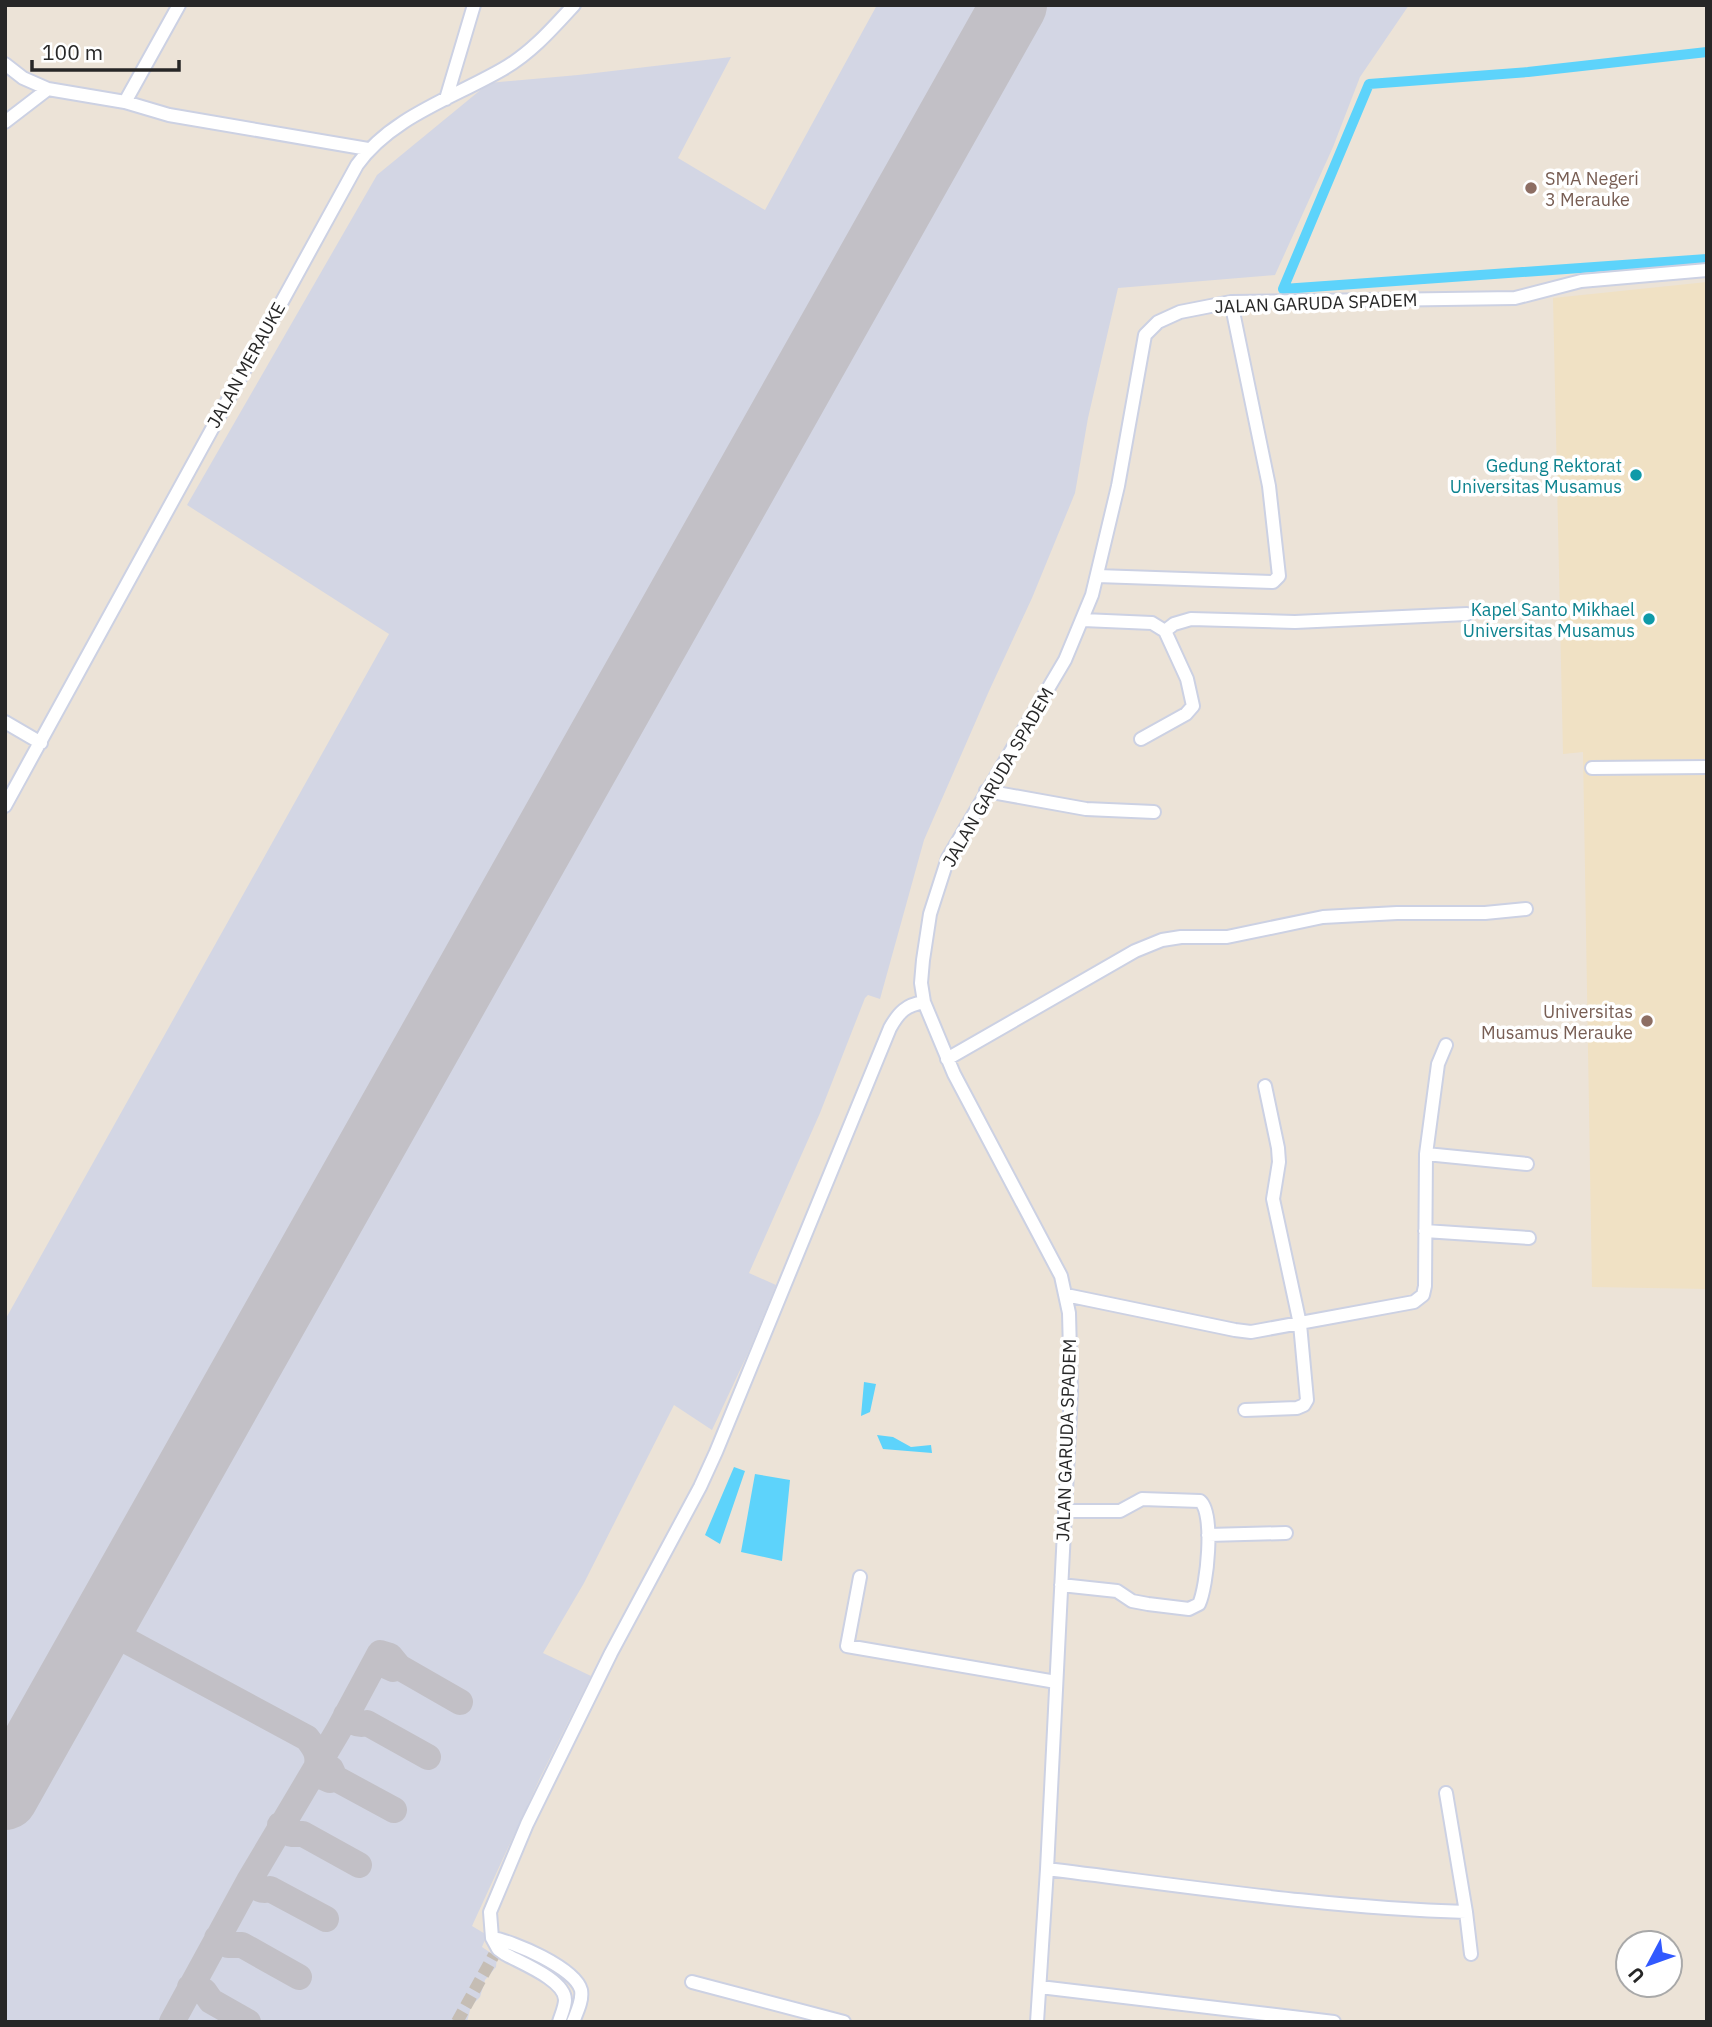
<svg xmlns="http://www.w3.org/2000/svg" width="1712" height="2027" font-family="'IBM Plex Sans',sans-serif">
<rect width="100%" height="100%" fill="#ece3d7"/>
<!-- education -->
<path fill="#f0e1c4" d="M1707 282V1289L1592 1287 1583 752 1563 754 1553 298Z"/>
<!-- airport -->
<path fill="#d3d6e4" d="M877 5H1409L1360 77 1333 147 1275 275 1118 288 1088 418 1075 493 1032 598 989 691 924 840 880 999 868 995 865 998 820 1113 749 1273 776 1285 748 1353 712 1430 674 1405 584 1583 543 1653 591 1676 540 1778 472 1926 487 1935 482 1947 497 1957 496 1967 485 1980 480 1997 471 2006 467 2022H5V1320L389 634 187 505 377 175 489 83 578 75 731 57 678 158 765 210Z"/>
<!-- water -->
<path fill="#5dd3fb" d="M864 1382 876 1384 870 1412 861 1416Z
M877 1435 893 1437 911 1447 931 1445 932 1453 883 1449Z
M734 1467 745 1471 720 1544 705 1535Z
M755 1474 790 1480 782 1561 741 1552Z"/>
<g fill="none" stroke-linecap="round" stroke-linejoin="round">
<!-- canal -->
<path stroke="#5dd3fb" stroke-width="10" d="M1707 52 1528 72 1369 84 1283 289 1707 259"/>
<!-- taxiway -->
<path stroke="#c2c0c6" stroke-width="26" d="M101 1627 307 1738C314 1747 319 1753 317 1765L331 1769 335 1778
M382 1664 393 1669 399 1667 460 1702
M346 1715C352 1722 358 1726 367 1723L428 1757
M321 1776 330 1780 335 1778 394 1810
M280 1825 291 1834H303L359 1865
M249 1881C255 1887 261 1892 270 1889L326 1919
M217 1938 228 1945H242L299 1977
M190 1987 204 1991 211 2001 248 2022
M172 2022 249 1881 338 1731 380 1653 390 1656 399 1667"/>
<!-- runway -->
<path stroke="#c2c0c6" stroke-width="66" d="M5 1797 1014 5"/>
<!-- minor-tunnel -->
<path stroke="#c5bdb4" stroke-width="12" stroke-dasharray="12 6" stroke-linecap="butt" d="M457 2022 494 1955"/>
<defs>
<path id="minor" d="M5 64 23 78 48 89 125 102 169 115 368 149
M446 99 474 5
M125 102 179 5
M5 122 48 89
M1097 576 1273 582 1279 576 1269 486 1231 302
M1083 620 1152 623 1165 631 1187 679 1193 706 1186 714 1141 739
M1165 631 1174 624 1191 619 1295 622 1467 614
M5 722 41 743
M1592 768 1707 767
M986 791 1086 809 1154 812
M5 806 357 165C391 117 453 98 503 69 531 53 552 29 574 5
M947 1059 1135 951 1162 940 1181 937H1227L1323 917 1397 913H1485L1526 909
M1426 1154 1527 1164
M1425 1231 1529 1238
M1066 1295 1235 1330 1251 1332 1414 1302 1423 1295 1425 1286 1426 1154 1438 1064 1446 1045
M1245 1410 1297 1408 1304 1405 1307 1400 1300 1324 1273 1199 1279 1162 1278 1148 1265 1086
M1208 1535 1286 1533
M860 1577 847 1646 1056 1682
M1061 1585 1117 1591 1132 1601 1148 1604 1189 1609 1199 1604C1207 1587 1215 1513 1200 1501L1142 1499 1120 1511H1065
M1446 1793 1466 1912 1471 1954
M1047 1869C1186 1886 1326 1908 1466 1912
M492 1938 490 1912 527 1824 611 1653 700 1487 716 1452 890 1028C899 1012 906 1005 924 1002
M692 1982 844 2022
M1040 1987 1334 2022
M559 2022C561 2015 565 2007 565 2000 565 1980 521 1963 505 1954L498 1949 492 1938C513 1941 575 1968 581 1990 583 2000 577 2012 573 2022
M1037 2022 1047 1869 1071 1392 1069 1313 1061 1276 954 1074 924 1002 921 983 923 960 930 914 948 858 1065 660 1092 595 1118 486 1145 335 1158 322 1180 312 1231 302 1515 298 1581 281 1707 270"/>
</defs>
<!-- minor casing -->
<use href="#minor" stroke="#ccd1e3" stroke-width="16"/>
<!-- minor -->
<use href="#minor" stroke="#fff" stroke-width="12"/>
</g>
<!-- markers -->
<g fill="#8d6e63" stroke="#fff" stroke-width="2.5">
<circle cx="1531" cy="188" r="7"/>
<circle cx="1647" cy="1021" r="7"/>
</g>
<g fill="#0f9aa8" stroke="#fff" stroke-width="2.5">
<circle cx="1636" cy="475" r="7"/>
<circle cx="1649" cy="619" r="7"/>
</g>
<g text-anchor="middle" dominant-baseline="central" stroke-width="7" stroke-linejoin="round" paint-order="stroke">
<!-- education labels -->
<g font-size="18" fill="#785e54" stroke="#fff" text-anchor="start">
<text x="1545" y="178">SMA Negeri<tspan x="1545" dy="21">3 Merauke</tspan></text>
<text x="1633" y="1011" text-anchor="end">Universitas<tspan x="1633" dy="21">Musamus Merauke</tspan></text>
</g>
<!-- street labels -->
<g font-size="18" fill="#272727" stroke="#fff">
<text transform="translate(1316 303) rotate(-2)">JALAN GARUDA SPADEM</text>
<text transform="translate(246 365) rotate(-61)">JALAN MERAUKE</text>
<text transform="translate(998 777) rotate(-60)">JALAN GARUDA SPADEM</text>
<text transform="translate(1066 1440) rotate(-88)">JALAN GARUDA SPADEM</text>
</g>
<!-- culture labels -->
<g font-size="18" fill="#0d838f" stroke="#fff" text-anchor="end">
<text x="1622" y="465">Gedung Rektorat<tspan x="1622" dy="21">Universitas Musamus</tspan></text>
<text x="1635" y="609">Kapel Santo Mikhael<tspan x="1635" dy="21">Universitas Musamus</tspan></text>
</g>
</g>
<!-- border -->
<rect width="1712" height="2027" fill="none" stroke="#272727" stroke-width="14"/>
<!-- north arrow -->
<g transform="translate(1649 1964) rotate(229)"><circle r="33" fill="#ffffff" stroke="#a9a9a9" stroke-width="2"/>
<path d="M0-5L12 26L0 18L-12 26Z" fill="#3159ff"/>
<text y="-10" font-size="19" font-weight="bold" text-anchor="middle" fill="#272727">U</text>
</g>
<!-- scale -->
<path d="M32 60v10h147v-10" fill="none" stroke="#272727" stroke-width="3.5"/>
<text x="42" y="60" font-size="21" fill="#272727" stroke="#ffffff" stroke-width="5" paint-order="stroke">100 m</text>
</svg>
